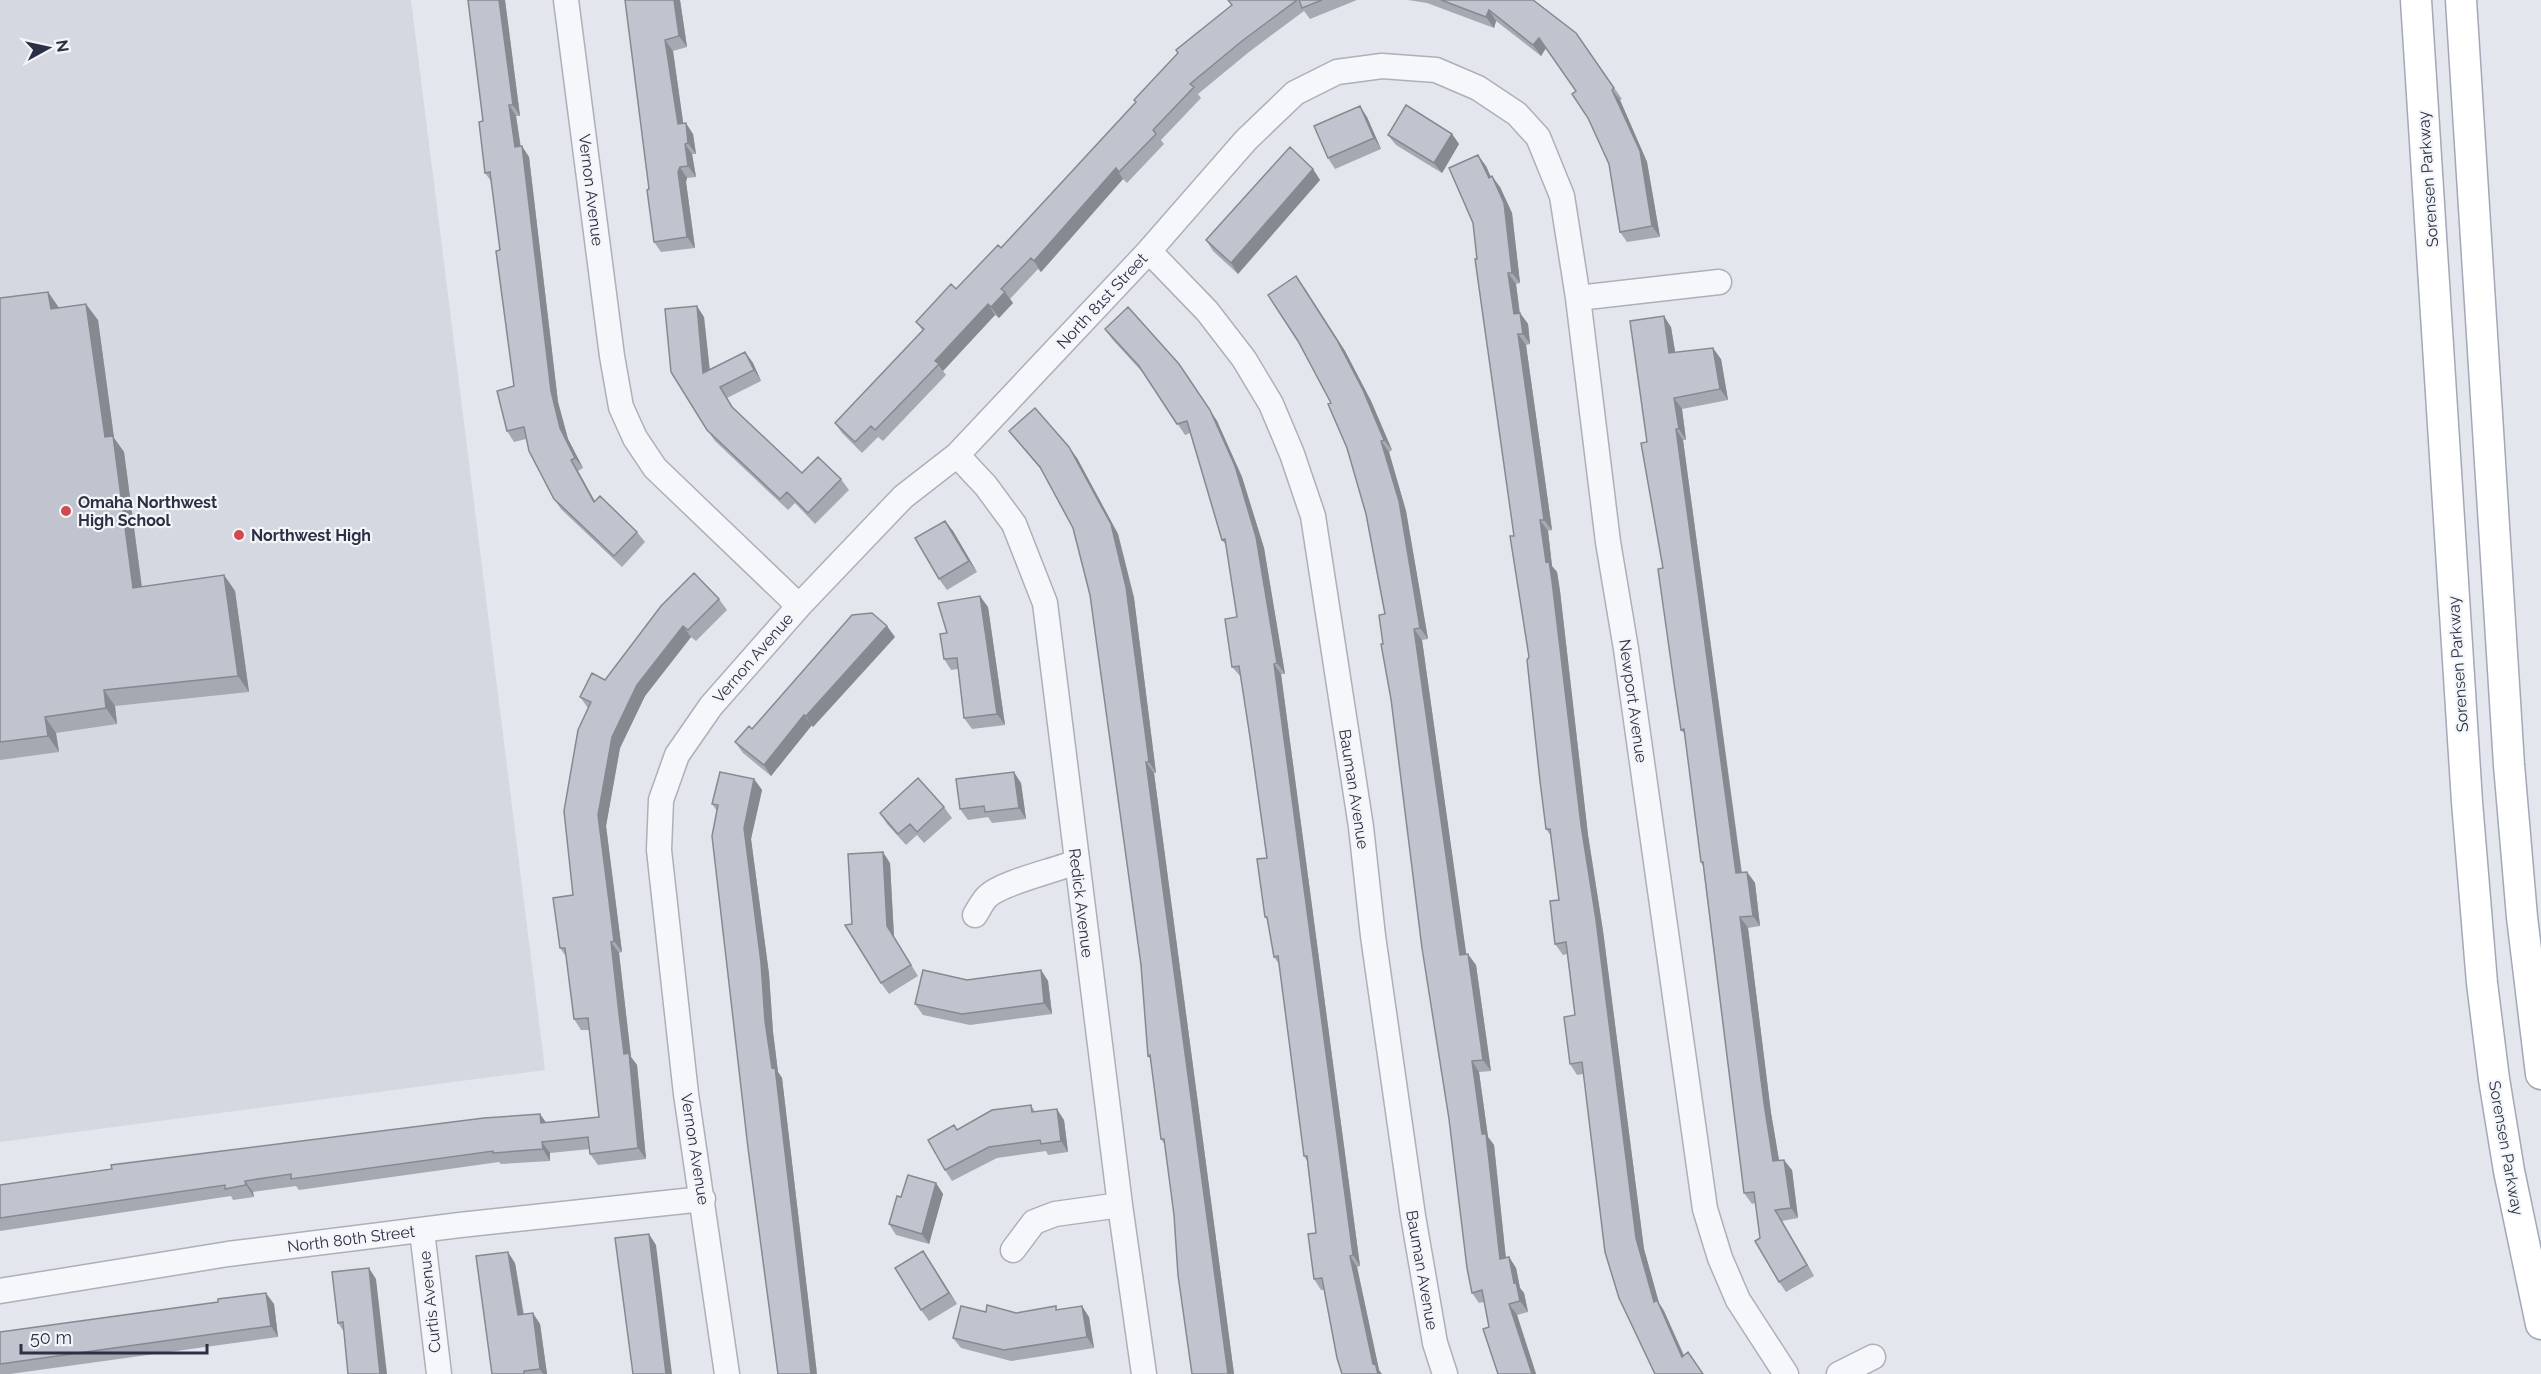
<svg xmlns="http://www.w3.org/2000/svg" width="2541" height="1374" font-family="Raleway,sans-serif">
<rect width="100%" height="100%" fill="#e3e6ec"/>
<!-- built -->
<path fill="#d6d8e1" d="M0 0H411L545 1070 0 1142Z"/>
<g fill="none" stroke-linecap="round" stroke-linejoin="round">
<defs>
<path id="minor" d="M566 0 612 356 621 407 635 438 655 468 799 606
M1149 251 1207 311 1244 359 1271 404 1292 454 1313 516 1361 827 1373 936 1413 1216 1435 1343 1445 1374
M1578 298 1719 282
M957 455 986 486 1014 524 1045 603 1120 1205 1144 1374
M975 915C979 909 983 900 988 896 1003 882 1054 871 1076 862
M422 1231 439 1374
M1013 1250 1034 1222 1055 1214 1120 1205
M0 1291 228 1254 460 1225 703 1199
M727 1374 686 1094 659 850 661 800 677 755 711 706 799 606 903 497 957 455 1149 251 1246 140 1295 93 1337 72 1382 66 1436 70 1478 88 1517 114 1538 137 1562 196 1578 298 1608 542 1626 649 1705 1209 1720 1258 1738 1300 1786 1374
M1839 1374 1873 1357"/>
<path id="major" d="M2416 0 2467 802 2482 983 2494 1079 2509 1171 2541 1324
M2461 0 2509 765 2522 917 2541 1074"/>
</defs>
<!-- minor casing -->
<use href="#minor" stroke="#acb0ba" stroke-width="27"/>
<!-- major casing -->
<use href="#major" stroke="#a3a8b8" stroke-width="33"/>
<!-- minor -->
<use href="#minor" stroke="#f6f7fa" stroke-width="24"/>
<!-- major -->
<use href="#major" stroke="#fff" stroke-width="30"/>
</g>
<!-- wall -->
<path fill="#a6a9b2" d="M468 0H505L520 116H516L521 147 529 157 558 402 568 439 583 468 578 471 595 501 637 532 645 542 622 567 561 509 554 499 526 439 514 442 507 431 514 386 500 250 491 181 485 173 483 121Z
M625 0H680L687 47 673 51 683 124 693 134 696 154H692L696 177 687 178 686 182 695 248 661 252 654 242 649 189Z
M1228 0H1357L1310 19 1304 11 1249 52 1198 94 1201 98 1161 140 1164 144 1127 183 1123 179 1041 272 1038 269 1010 299 1013 303 999 318 995 315 943 371 946 375 883 441 878 437 862 453 842 433 835 423 923 331 916 322 956 289 1001 248 1136 102 1134 100 1232 5Z
M1408 0H1533L1576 33 1622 99 1620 100 1647 162 1660 237 1627 242 1620 232 1609 164 1576 91 1546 48 1541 56 1496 21 1494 28 1427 3Z
M1367 117 1381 149 1335 169 1328 158Z
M1452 134 1459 144 1442 173 1396 145 1388 135Z
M1486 166 1491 177 1500 187 1512 213 1520 283 1516 284 1520 313 1528 324 1530 344 1526 345 1552 530 1548 531 1552 566 1557 572 1560 591 1588 835 1603 931 1644 1249 1659 1303 1664 1311 1684 1355 1655 1374 1583 1074 1577 1075 1570 1064 1575 1015 1567 954 1563 955 1555 944 1559 900 1551 836 1546 829 1529 657 1514 536Z
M1313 169 1320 180 1238 274 1213 251 1206 240Z
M1304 287 1345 351 1371 401 1392 450 1389 452 1406 511 1428 639 1422 640 1466 955 1476 965 1491 1071 1479 1072 1488 1137 1494 1145 1506 1258 1509 1257 1516 1268 1520 1288 1524 1293 1528 1312 1517 1315 1536 1374H1498L1484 1302 1479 1303 1472 1293 1449 1119 1383 644 1385 614 1366 514 1347 448 1331 403 1298 341Z
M48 292 59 308 98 320 114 438 124 452 142 587 224 575 235 591 249 692 115 706 117 724 56 733 59 752 0 760V298Z
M704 317 710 370 745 352 753 363 761 381 727 398 734 409 802 473 841 479 849 490 815 524 795 503 788 510 715 441 707 430Z
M1671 327 1675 352 1721 359 1728 400 1682 409 1686 440H1683L1742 873 1747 872 1755 883 1760 926 1748 928 1771 1113 1779 1160 1792 1170 1798 1218 1782 1221 1814 1276 1786 1292 1779 1282 1760 1238 1755 1203 1752 1204 1744 1193 1703 866 1701 862 1685 734 1681 730 1663 568 1647 442Z
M1105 329 1187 375 1217 421 1242 477 1264 548 1285 674H1281L1360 1266 1357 1267 1379 1370 1342 1374 1324 1290H1321L1314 1279 1316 1233 1307 1161 1304 1156 1279 964 1274 957 1268 921 1265 917 1267 858 1241 677 1232 667 1237 617 1226 545 1222 540 1190 433 1185 435 1145 375 1112 339Z
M1009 431 1077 458 1118 534 1134 598 1156 773H1154L1234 1374H1192L1174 1215 1165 1145 1161 1139 1151 1060 1148 1056 1141 965 1090 595 1073 528 1043 472 1017 441Z
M945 521 953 531 977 572 947 590 939 579Z
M719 599 727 610 696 641 691 637 645 696 620 748 606 826 622 952 619 953 631 1057 637 1065 646 1159 598 1165 590 1154V1149L550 1153V1161L501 1164 499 1162 299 1190 296 1186 253 1192 254 1197 233 1200 231 1196 0 1231V1185L599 1117 589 1030H581L574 1019 567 958 560 948 573 895 588 708 580 697Z
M988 607 1005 725 972 729 964 718 958 669 951 670 944 659 947 633Z
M895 637 813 727 812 725 771 776 743 753 735 742 752 729Z
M754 779 762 790 751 839 769 974 773 1032 778 1072 782 1078 817 1374 717 811 712 804Z
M1021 783 1026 819 992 823 988 817 968 820 960 809Z
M944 807 952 818 924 843 917 835 906 845 887 824 880 813Z
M890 863 894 937 918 976 889 994 881 983 852 924Z
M1041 970 1048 981 1052 1014 970 1025 923 1015 915 1004 967 980Z
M1031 1105 1035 1112 1064 1120 1068 1152 1048 1155 1046 1151 997 1158 952 1181 945 1170 954 1125 957 1130Z
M936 1183 943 1194 929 1244 896 1235 889 1224 901 1197Z
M923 1251 957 1304 929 1321 921 1310Z
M515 1263 524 1314 540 1324 547 1374H492Z
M376 1279 344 1332 338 1323Z
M274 1304 278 1337 10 1374H0V1332Z
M1058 1309 1089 1317 1094 1348 1011 1361 961 1348 953 1338 986 1312 1016 1313Z"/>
<!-- shaded-wall -->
<path fill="#878991" d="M499 0H505L520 116 513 105Z
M674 0H680L687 47 679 36Z
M1489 10 1496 21 1494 28 1486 17Z
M1539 38 1546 48 1541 56 1533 45Z
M665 40 673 51 685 135 678 124Z
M1612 90 1620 100 1647 162 1660 237 1652 226Z
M509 105 516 116 522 158 515 147Z
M1360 106 1367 117 1381 149 1374 138Z
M686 123 693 134 696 154 688 143Z
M1452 134 1459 144 1442 173 1434 163Z
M685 144 692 154 696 177 688 166Z
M522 146 529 157 558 402 568 439 583 468 575 458 560 428 551 391Z
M1478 155 1486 166 1496 189 1489 178Z
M680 167 687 178 686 182 695 248 687 237 678 172Z
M1116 168 1123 179 1041 272 1034 261Z
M1313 169 1320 180 1238 274 1231 263Z
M1492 176 1500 187 1512 213 1520 283 1512 273Z
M1508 273 1516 284 1521 325 1514 314Z
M1296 276 1345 351 1371 401 1392 450 1384 440Z
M48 292 59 308 51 309Z
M1005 292 1013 303 999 318 991 307Z
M86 304 98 320 114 438 124 452 144 604 133 588 105 437Z
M988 304 995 315 943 371 935 361Z
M697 306 704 317 711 384 703 373Z
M1520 313 1528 324 1530 344 1523 334Z
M1664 316 1671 327 1677 363 1669 353Z
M1518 334 1526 345 1552 530 1544 520Z
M1713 348 1721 359 1728 400 1720 389Z
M745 352 753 363 761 381 754 370Z
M1187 375 1217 421 1242 477 1264 548 1285 674 1277 663Z
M1674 398 1682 409 1686 440 1679 429Z
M1676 429 1683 440 1743 884 1736 873Z
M1381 441 1389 452 1406 511 1428 639 1420 628Z
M1069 447 1077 458 1118 534 1134 598 1156 773 1149 762Z
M571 460 578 471 601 513 594 502Z
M1540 520 1548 531 1552 566 1557 572 1560 591 1588 835 1603 931 1644 1249 1659 1303 1664 1311 1689 1368 1682 1357 1654 1302 1636 1238Z
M945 521 953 531 977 572 969 561Z
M224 575 235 591 249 692 238 676Z
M980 596 988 607 1005 725 997 714Z
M683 626 691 637 645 696 620 748 606 826 622 952 614 941 598 815 612 737 637 685Z
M887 626 895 637 813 727 806 716Z
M1414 629 1422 640 1468 966 1460 955Z
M1274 664 1281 674 1360 1266 1353 1255Z
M104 690 115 706 117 724 106 708Z
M804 715 812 725 771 776 764 765Z
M45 717 56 733 59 752 48 736Z
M1146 762 1154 773 1234 1374H1228Z
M1014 772 1021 783 1026 819 1019 808Z
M754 779 762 790 751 839 769 974 773 1032 778 1072 782 1078 817 1374H811L765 1021 744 828Z
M883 852 890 863 894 937 918 976 887 926Z
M1747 872 1755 883 1760 926 1753 916Z
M1740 917 1748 928 1771 1113 1781 1172 1773 1161 1764 1103Z
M611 942 619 953 631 1057 637 1065 646 1159 638 1148 624 1054Z
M1468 954 1476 965 1491 1071 1483 1060Z
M1041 970 1048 981 1052 1014 1044 1003Z
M1472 1061 1479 1072 1488 1137 1494 1145 1507 1270 1500 1259Z
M1057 1109 1064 1120 1068 1152 1061 1141Z
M540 1114 548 1125 541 1123Z
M542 1142 550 1153V1161L543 1149Z
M1784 1160 1792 1170 1798 1218 1791 1208Z
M245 1181 253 1192 254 1197 246 1185Z
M936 1183 943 1194 929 1244 922 1234Z
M1775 1210 1782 1221 1814 1276 1807 1265Z
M649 1234 656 1245 672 1374H666Z
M923 1251 930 1261 957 1304 949 1293Z
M508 1252 515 1263 525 1326 518 1315Z
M1350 1256 1357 1267 1379 1370 1382 1374H1378L1373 1364Z
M1509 1257 1516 1268 1520 1288 1524 1293 1528 1312 1520 1301 1514 1283Z
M369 1268 376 1279 387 1374H380Z
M266 1293 274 1304 278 1337 271 1326Z
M1509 1304 1517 1315 1536 1374H1532Z
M1082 1306 1089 1317 1094 1348 1087 1337Z
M533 1313 540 1324 547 1374H543L540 1369Z"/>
<!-- building -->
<path fill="#c1c4cf" stroke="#878991" stroke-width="1.5" d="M468 0H499L513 105H509L515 147 522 146 551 391 560 428 575 458 571 460 594 502 600 496 637 532 614 556 554 499 529 451 524 427 507 431 497 391 514 386 496 251 500 250 490 172 485 173 479 122 483 121Z
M625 0H674L679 36 665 40 678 124 686 123 688 143 685 144 688 166 680 167 678 172 687 237 654 242 647 190 649 189Z
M1228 0H1297L1242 41 1190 84 1194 87 1153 130 1156 134 1119 172 1116 168 1034 261 1031 258 1001 289 1005 292 991 307 988 304 935 361 939 364 875 430 871 426 855 442 835 423 924 329 916 322 951 284 956 289 998 245 1001 248 1136 102 1134 100 1178 53 1176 50 1232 5Z
M1299 0H1322L1302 8Z
M1441 0H1533L1576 33 1614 88 1612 90 1640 151 1652 226 1620 232 1609 164 1588 118 1572 94 1576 91 1539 38 1533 45 1489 10 1486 17Z
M1406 105 1452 134 1434 163 1388 135Z
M1360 106 1374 138 1328 158 1314 126Z
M1290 147 1313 169 1231 263 1206 240Z
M1478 155 1489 178 1492 176 1504 203 1512 273H1508L1514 314 1520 313 1523 334H1518L1544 520H1540L1546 562 1549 561 1552 581 1581 825 1596 920 1636 1238 1654 1302 1657 1300 1682 1357 1688 1352 1703 1374H1655L1619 1298 1605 1252 1582 1062 1570 1064 1564 1017 1575 1015 1566 942 1555 944 1550 901 1559 900 1550 829H1546L1540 781 1527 660 1529 657 1510 536H1514L1475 259H1477L1473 223 1449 168Z
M1296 276 1337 340 1363 390 1384 440 1381 441 1399 501 1420 628 1414 629 1460 955 1468 954 1483 1060 1472 1061 1482 1134H1486L1500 1259 1509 1257 1514 1283 1516 1282 1520 1301 1509 1304 1532 1374H1498L1483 1329 1489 1327 1482 1290 1472 1293 1467 1268 1449 1119 1422 948 1391 699 1381 644H1383L1379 615 1385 614 1366 514 1347 448 1328 404 1331 403 1298 341 1268 295Z
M48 292 51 309 86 304 105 437 113 436 133 588 224 575 238 676 104 690 106 708 45 717 48 736 0 742V298Z
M697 306 703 373 745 352 754 370 720 387 732 407 802 473 818 457 841 479 808 513 787 492 780 499 707 430 671 372 665 309Z
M1128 307 1179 364 1210 410 1235 466 1256 537 1277 663 1274 664 1353 1255 1350 1256 1373 1364 1375 1363 1378 1374H1342L1337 1358 1322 1278 1314 1279 1308 1234 1316 1233 1307 1156H1304L1278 956 1274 957 1267 917H1265L1257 859 1267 858 1250 737 1239 666 1232 667 1225 619 1237 617 1225 539 1222 540 1187 421 1177 424 1139 366 1105 329Z
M1664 316 1669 353 1713 348 1720 389 1674 398 1679 429H1676L1736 873 1747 872 1753 916 1740 917 1764 1103 1773 1161 1784 1160 1791 1208 1775 1210 1807 1265 1779 1282 1755 1241 1760 1238 1754 1192 1744 1193 1703 862H1701L1684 729 1681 730 1674 683 1658 569 1663 568 1641 443 1647 442 1630 321Z
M1035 408 1069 447 1111 524 1126 587 1149 762H1146L1228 1374H1192L1178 1275 1174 1215 1164 1139H1161L1150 1055 1148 1056 1141 965 1090 595 1073 528 1040 467 1009 431Z
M945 521 969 561 939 579 915 538Z
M694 573 719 599 688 630 683 626 637 685 612 737 598 815 614 941 611 942 619 1014 624 1054 629 1053 638 1148 590 1154 588 1137 542 1142 543 1149 493 1153V1151L291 1179V1174L245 1181 246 1185 225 1189V1185L0 1218V1185L112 1169 111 1165 484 1118 540 1114 541 1123 599 1117 588 1018 574 1019 565 948H560L553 898 573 895 564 811 578 730 591 702 580 697 592 673 605 680 661 606Z
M980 596 997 714 964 718 957 658 944 659 940 634 947 633 938 603Z
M872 613 887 626 806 716 804 715 764 765 735 742 749 726 752 729 852 615Z
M720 772 754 779 744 828 761 963 765 1021 772 1068 775 1067 811 1374H778L748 1148 712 836 718 805 712 804Z
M1014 772 1019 808 985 812 984 806 960 809 956 779Z
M918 778 944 807 917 832 910 824 898 834 880 813Z
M883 852 887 926 911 965 881 983 845 925 852 924 848 854Z
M923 970 967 980 1041 970 1044 1003 962 1014 915 1004Z
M1031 1105 1032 1112 1057 1109 1061 1141 1041 1144 1040 1140 989 1147 945 1170 928 1140 954 1125 957 1130 992 1110Z
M908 1175 936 1183 922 1234 889 1224 897 1196 901 1197Z
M649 1234 666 1374H633L615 1238Z
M923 1251 949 1293 921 1310 895 1268Z
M508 1252 518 1315 533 1313 540 1369 524 1371V1374H492L476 1256Z
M369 1268 380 1374H348L343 1322 338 1323 332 1272Z
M266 1293 271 1326 0 1364V1332L218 1302V1299Z
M987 1305 1016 1313 1056 1306V1310L1082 1306 1087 1337 1004 1350 953 1338 961 1306 986 1312Z"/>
<!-- markers -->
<g fill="#d0494e" stroke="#f3f5f9" stroke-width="2">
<circle cx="66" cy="511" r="6"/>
<circle cx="239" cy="535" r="6"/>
</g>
<g text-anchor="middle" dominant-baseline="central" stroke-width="4.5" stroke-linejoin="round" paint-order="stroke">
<!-- street labels -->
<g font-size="16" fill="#2b3144" stroke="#f3f5f9">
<text transform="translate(2428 179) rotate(-94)">Sorensen Parkway</text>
<text transform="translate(591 190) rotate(83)">Vernon Avenue</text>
<text transform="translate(1102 301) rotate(-47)">North 81st Street</text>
<text transform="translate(753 658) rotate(-49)">Vernon Avenue</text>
<text transform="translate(2458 664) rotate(-94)">Sorensen Parkway</text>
<text transform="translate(1633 701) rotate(82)">Newport Avenue</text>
<text transform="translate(1354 789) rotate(81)">Bauman Avenue</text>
<text transform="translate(1081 903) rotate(83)">Redick Avenue</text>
<text transform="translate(2506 1148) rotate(80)">Sorensen Parkway</text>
<text transform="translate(695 1149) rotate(81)">Vernon Avenue</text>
<text transform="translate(351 1239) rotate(-7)">North 80th Street</text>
<text transform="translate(1422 1270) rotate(80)">Bauman Avenue</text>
<text transform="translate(430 1302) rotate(-96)">Curtis Avenue</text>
</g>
<!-- poi labels -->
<g font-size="16" font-weight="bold" fill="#2b3144" stroke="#f3f5f9" text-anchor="start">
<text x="78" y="502">Omaha Northwest<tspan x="78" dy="18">High School</tspan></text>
<text x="251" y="535">Northwest High</text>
</g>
</g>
<!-- north arrow -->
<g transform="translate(48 48) rotate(82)" stroke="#f3f5f9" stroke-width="4.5" paint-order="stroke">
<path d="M0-4.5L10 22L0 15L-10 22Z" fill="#2b3144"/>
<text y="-9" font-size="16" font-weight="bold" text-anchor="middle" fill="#2b3144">N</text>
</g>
<!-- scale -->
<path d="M21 1344v9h186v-9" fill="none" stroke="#2b3144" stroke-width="3"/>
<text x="30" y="1344" font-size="18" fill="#2b3144" stroke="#f3f5f9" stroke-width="4.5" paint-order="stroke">50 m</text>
</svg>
